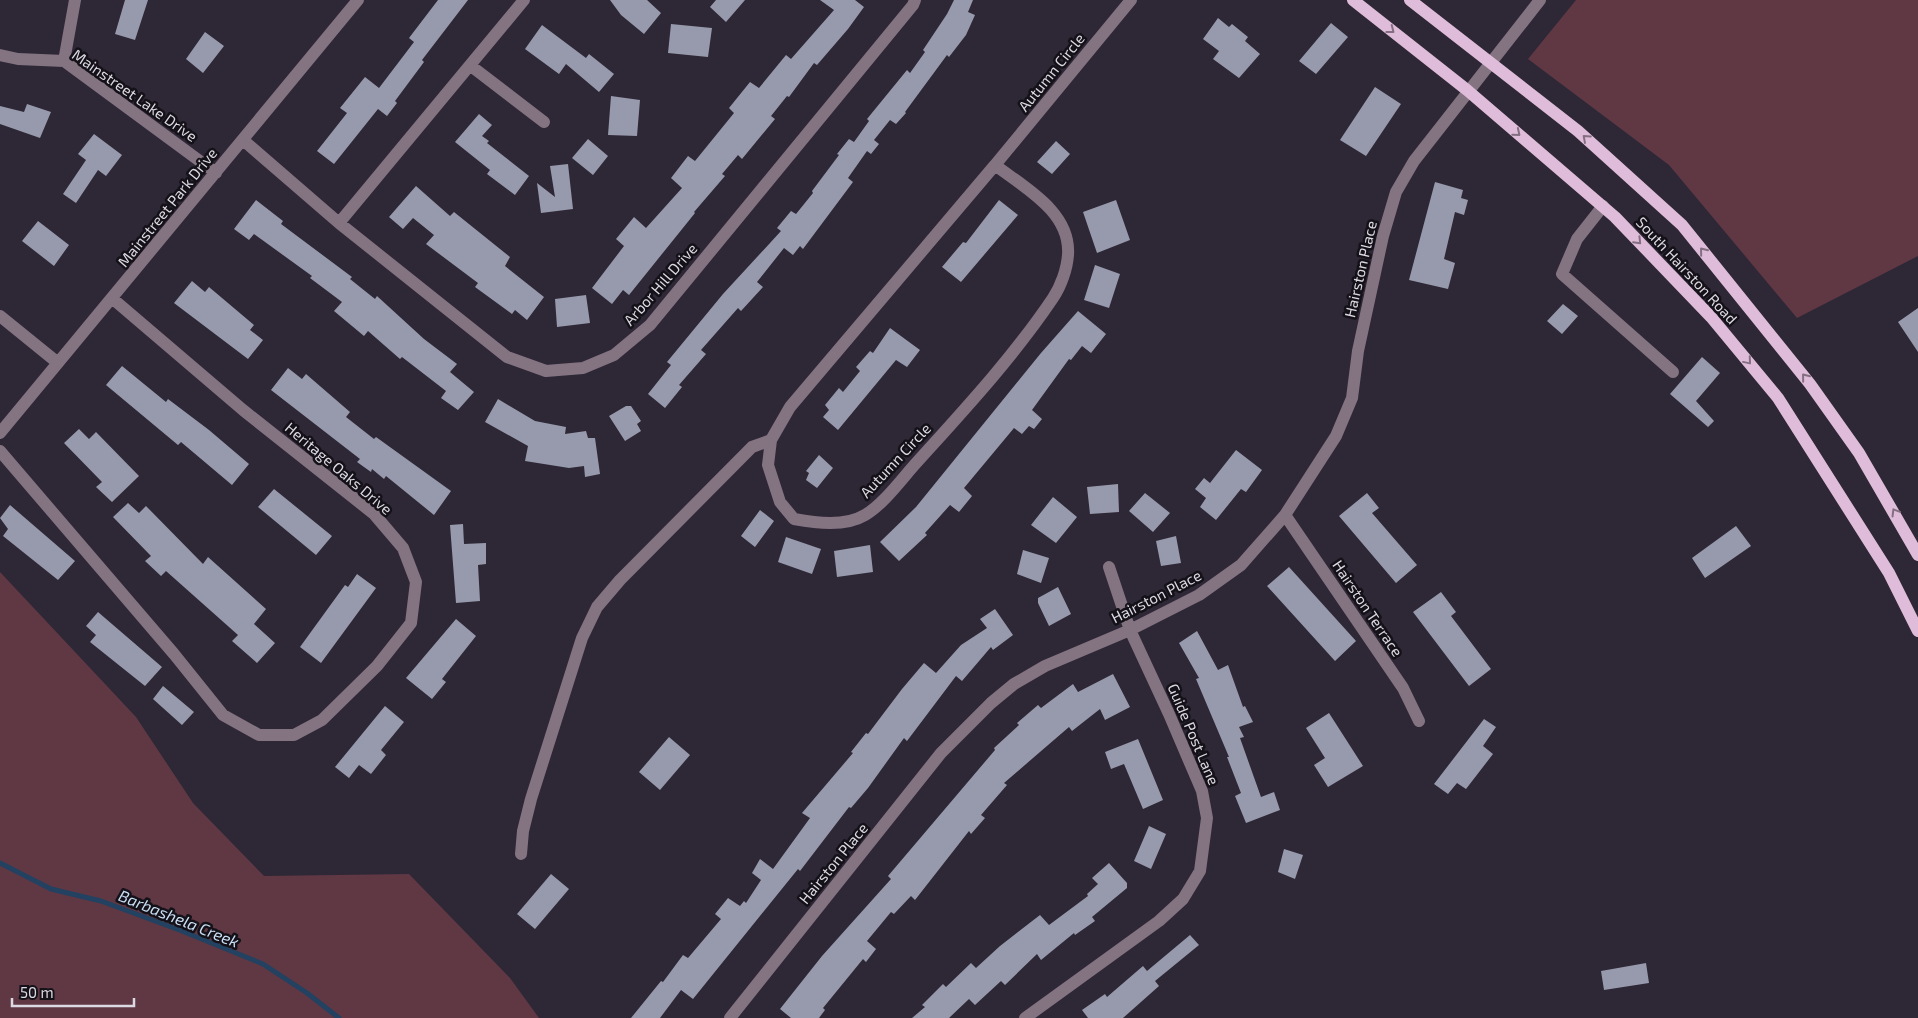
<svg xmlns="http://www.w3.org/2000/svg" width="1918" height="1018" font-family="'Exo 2',sans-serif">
<rect width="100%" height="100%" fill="#2e2736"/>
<!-- green -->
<path fill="#5f3844" d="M1576 0H1918V256L1797 318 1669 165 1528 59Z
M0 572 136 717 193 803 264 876 409 874 510 978 539 1018H0Z"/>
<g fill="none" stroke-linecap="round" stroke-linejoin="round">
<!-- stream -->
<path stroke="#234160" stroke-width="5" d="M0 863 51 889 101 901 182 931 263 964 307 993 339 1018"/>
</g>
<!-- building -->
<path fill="#979aad" d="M125 0H148L135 40 115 34Z
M438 0H468L422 60 424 62 395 101 397 103 387 116 378 109 334 164 317 151 347 113 340 108 365 77 379 88 414 42 409 38Z
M610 0H647L661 13 644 34 621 15Z
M716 0H745L726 22 710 7Z
M820 0H855L864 7 848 29 817 65 814 63 789 97 787 96 771 116 775 119 742 159 738 155 722 174 725 176 694 212 695 213 629 295 623 290 612 304 592 288 624 246 616 239 634 217 646 228 682 188 671 178 688 156 695 161 734 113 729 108 750 82 759 88 786 55 791 59 834 10Z
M954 0H973L968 12 975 15 966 35 949 57 947 55 905 112 906 113 896 124 890 120 874 140 879 144 871 154 867 151 848 178 853 182 803 249 800 246 793 255 784 248 757 282 763 287 741 311 738 308 701 350 706 354 679 385 682 387 665 408 648 394 671 365 667 362 723 294 781 231 777 228 791 211 796 214 813 193 812 191 839 155 837 154 849 139 854 142 869 121 867 119 907 70 910 73 925 52 923 50 947 14Z
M1218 18 1229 27 1232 24 1248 37 1245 41 1260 54 1239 78 1213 59 1219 51 1203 39Z
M1331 23 1348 37 1316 74 1299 61Z
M671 24 712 28 708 57 668 53Z
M542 25 586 58 589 54 614 74 599 92 566 64 559 74 525 49Z
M205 32 224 46 203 73 186 59Z
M1375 87 1401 104 1366 156 1340 140Z
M611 96 640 100 637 136 608 135Z
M27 104 51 112 40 138 0 124V106L24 112Z
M479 114 492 125 482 136 489 141 487 143 529 176 515 195 487 174 490 170 455 142Z
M94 134 122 155 106 176 98 170 76 203 63 194 86 160 78 154Z
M588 139 608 156 593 175 572 158Z
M1056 141 1070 154 1052 174 1037 162Z
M568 164 573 209 541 213 537 183 555 197 550 166Z
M1435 182 1463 190 1461 198 1468 200 1464 215 1455 212 1444 259 1455 263 1448 289 1409 280Z
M416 186 450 216 454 212 510 257 505 266 544 297 527 320 515 310 512 314 475 287 478 283 426 244 434 235 413 218 403 229 389 217Z
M256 200 283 221 281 224 352 277 350 279 375 299 377 296 424 339 457 364 450 372 474 392 458 410 441 398 446 391 402 357 400 359 368 331 364 336 334 311 342 302 310 278 312 276 254 234 249 240 234 229Z
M999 200 1018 215 961 282 942 267 963 242 966 243Z
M1116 200 1130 240 1097 253 1083 212Z
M38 221 69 245 54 266 22 241Z
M1095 265 1120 274 1109 308 1084 300Z
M192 281 205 292 209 287 254 325 250 330 263 340 248 359 174 303Z
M586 295 590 323 557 327 555 299Z
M1563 304 1578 316 1562 334 1547 321Z
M1918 308V352L1898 322Z
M1078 311 1106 334 1091 353 1082 346 1071 360 1069 359 1032 410 1042 419 1034 429 1029 426 1022 434 1014 428 964 488 972 496 959 512 950 505 925 533 927 535 899 561 880 542 916 507 1041 353Z
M890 328 920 350 907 367 896 360 838 430 823 417 829 410 825 405 839 388 843 392 860 371 856 367 870 351 873 353Z
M1702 357 1720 373 1696 401 1714 421 1708 427 1670 394Z
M122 366 166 402 168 399 209 430 249 464 232 485 181 442 178 445 106 385Z
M288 368 302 379 306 374 350 412 346 417 374 439 376 437 451 491 434 515 386 476 384 479 372 469 371 472 357 462 360 459 271 390Z
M498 399 535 421 566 427 565 434 586 431 588 438H595L600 474 585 477 584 466 569 468 525 461 528 446 485 422Z
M626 406H631L641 421 637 424 641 431 625 441 609 416Z
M79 429 89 439 96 432 139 476 112 502 96 487 102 482 64 443Z
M1236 450 1262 470 1246 492 1241 489 1216 520 1200 507 1206 498 1195 489 1204 478 1210 483Z
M819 455 833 468 817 488 806 480 809 473 806 471Z
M1118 484 1119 512 1090 514 1087 487Z
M274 489 332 536 316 555 258 507Z
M1145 493 1170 513 1153 532 1129 511Z
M1367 493 1379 508 1372 513 1417 565 1396 583 1339 516Z
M1053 497 1077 517 1056 543 1031 525Z
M128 503 139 513 146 506 203 564 208 557 266 609 254 624 275 643 257 663 232 641 238 635 166 571 161 576 145 561 151 556 113 517Z
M10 505 75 561 58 580 3 536 8 529 0 518Z
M760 510 774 521 755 547 741 536Z
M463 524 464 544 486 543V564L478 565 480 601 456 603 450 525Z
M1736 526 1751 546 1705 578 1692 558Z
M1176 536 1181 563 1161 566 1156 541Z
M786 537 821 549 812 574 778 562Z
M870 545 873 572 837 577 834 551Z
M1023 550 1049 558 1041 583 1017 574Z
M1289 567 1356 641 1335 661 1267 586Z
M357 574 376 588 321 663 300 647 345 585 348 587Z
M1058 587 1071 614 1049 626 1038 603V598Z
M1441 592 1456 612 1451 616 1491 669 1469 686 1413 612Z
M995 609 1013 635 993 650 991 647 962 681 956 676 907 741 904 738 868 788 851 808 849 807 800 871 798 869 693 999 681 990 660 1018H631L661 981 663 982 683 955 688 958 721 919 715 914 728 898 740 906 744 901 746 903 761 880 752 873 760 859 773 869 810 818 802 813 853 753 851 752 866 733 868 734 902 689 924 663 936 673 961 645 987 628 980 619Z
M98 612 162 667 145 686 90 642 96 635 86 626Z
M456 619 476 636 442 679 446 682 432 699 406 678Z
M1197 631 1218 670 1228 665 1243 707 1245 706 1253 722 1239 727 1244 737 1240 738 1261 797 1274 792 1280 810 1246 823 1235 796 1241 793 1227 757H1229L1196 679 1199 678 1179 643Z
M1113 674 1130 707 1105 720 1100 709 1072 731 1069 727 1004 783 1007 785 981 815 985 818 971 834 969 831 915 900 911 896 894 914 891 912 867 941 876 949 866 962 863 959 823 1008 825 1010 819 1018H791L780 1009 822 956 891 879 888 876 995 750 994 748 1019 725 1017 723 1038 705 1041 708 1073 684 1078 692Z
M163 686 194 712 182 725 153 699Z
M385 706 404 722 381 750 386 755 371 774 359 765 349 778 335 767Z
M1329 713 1363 766 1328 787 1314 765 1325 758 1306 728Z
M1484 719 1496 727 1483 746 1493 754 1466 789 1457 783 1448 794 1434 784Z
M669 737 690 755 660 790 639 772Z
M1138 739 1163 800 1143 809 1124 764 1111 769 1105 752Z
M1149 826 1166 834 1151 869 1134 861Z
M1284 849 1303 855 1295 879 1278 872Z
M1109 863 1127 883V888L1092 917 1095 921 1075 935 1074 933 1041 960 1037 954 1005 985 1001 981 975 1005 969 999 949 1018H912L925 1007 922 1005 943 984 946 987 971 963 976 968 1000 946 1040 915 1049 925 1088 896 1087 894 1098 884 1092 878Z
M551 874 569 889 535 929 517 914Z
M1190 935 1199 945 1155 981 1159 986 1123 1018H1088L1082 1010 1105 994 1107 997 1143 966 1147 971Z
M1646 963 1649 983 1604 990 1601 971Z"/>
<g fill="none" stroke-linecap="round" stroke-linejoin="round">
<!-- minor -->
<path stroke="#847381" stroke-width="12" d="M0 55 18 59 64 61 216 173
M64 61 75 0
M471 66 544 122
M243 140 339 223 507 357 546 371 583 368 614 355 650 325 913 5 915 0
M995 165C1025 188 1071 212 1068 255 1067 269 1061 286 1053 298 1014 356 965 409 918 461 903 477 884 504 865 515 845 527 816 523 794 519L780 502 768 465 771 440 790 407Z
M995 165 1131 0
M1603 206 1577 239 1562 274 1673 372
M339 223 524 0
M0 316 58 363
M0 433 358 0
M0 451 174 654 223 715 259 735H294L322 720 377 666 411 623 416 582 403 548 374 514 243 410 113 299
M1285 515 1403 688 1419 721
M521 854 523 831 531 799 582 638 597 607 620 580 752 447 771 440
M730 1018 941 753 991 703 1014 684 1045 666 1130 630 1199 595 1241 565 1285 515 1336 436 1352 398 1358 351 1383 236 1396 192 1414 161 1540 0
M1025 1018 1159 921 1183 899 1200 871 1207 818 1202 791 1169 714 1130 630 1109 567"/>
<!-- major -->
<path stroke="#dfbcd9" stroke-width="12" d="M1353 0 1467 90 1615 217 1711 317 1778 398 1889 573 1918 631
M1410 0 1578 131 1682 225 1810 384 1859 453 1918 555"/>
</g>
<!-- one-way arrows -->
<defs><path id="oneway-chevron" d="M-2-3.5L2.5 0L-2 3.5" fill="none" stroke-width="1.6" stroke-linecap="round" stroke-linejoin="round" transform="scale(1.25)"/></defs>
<g stroke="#846f82">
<use href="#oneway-chevron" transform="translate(1391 30) rotate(38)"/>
<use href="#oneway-chevron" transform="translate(1517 133) rotate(40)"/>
<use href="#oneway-chevron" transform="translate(1586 138) rotate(-138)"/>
<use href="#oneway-chevron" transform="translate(1638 241) rotate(46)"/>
<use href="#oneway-chevron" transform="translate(1703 251) rotate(-129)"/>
<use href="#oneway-chevron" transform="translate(1748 361) rotate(50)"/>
<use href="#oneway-chevron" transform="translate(1805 377) rotate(-129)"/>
<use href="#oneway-chevron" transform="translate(1895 512) rotate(-121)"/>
</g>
<g text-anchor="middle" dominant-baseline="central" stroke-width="5" stroke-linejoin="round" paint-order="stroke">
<!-- street labels -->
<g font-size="15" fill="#ddd9e3" stroke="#141118">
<text transform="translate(1051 72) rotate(-51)">Autumn Circle</text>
<text transform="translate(135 95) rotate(35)">Mainstreet Lake Drive</text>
<text transform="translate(167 207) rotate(-51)">Mainstreet Park Drive</text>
<text transform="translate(1360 269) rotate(-77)">Hairston Place</text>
<text transform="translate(1687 270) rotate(47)">South Hairston Road</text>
<text transform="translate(660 284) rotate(-49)">Arbor Hill Drive</text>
<text transform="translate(895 460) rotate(-47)">Autumn Circle</text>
<text transform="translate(339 468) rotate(40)">Heritage Oaks Drive</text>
<text transform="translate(1156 596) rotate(-27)">Hairston Place</text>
<text transform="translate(1368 608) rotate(56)">Hairston Terrace</text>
<text transform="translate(1194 734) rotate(67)">Guide Post Lane</text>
<text transform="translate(833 863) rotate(-51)">Hairston Place</text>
</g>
<!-- water labels -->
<g font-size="16" font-style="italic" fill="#cadff5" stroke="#141118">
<text transform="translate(179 918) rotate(22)">Barbashela Creek</text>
</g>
</g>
<!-- scale -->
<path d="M12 998v8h122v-8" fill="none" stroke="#ddd9e3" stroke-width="2.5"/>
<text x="20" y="998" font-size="15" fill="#ddd9e3" stroke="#141118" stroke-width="4" paint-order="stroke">50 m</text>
</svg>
